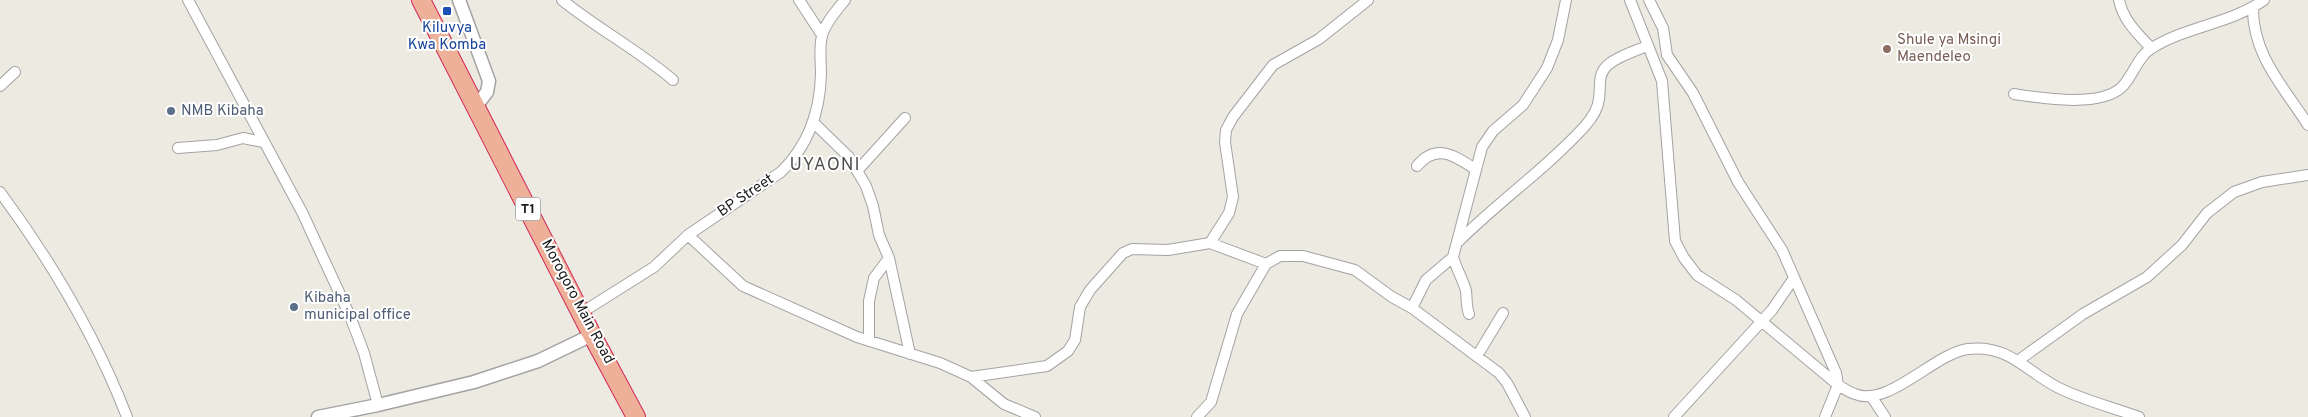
<svg xmlns="http://www.w3.org/2000/svg" width="2308" height="417" font-family="Overpass,sans-serif">
<rect width="100%" height="100%" fill="#edeae2"/>
<g fill="none" stroke-linecap="round" stroke-linejoin="round">
<defs>
<path id="minor" d="M188 0 302 212 350 316 364 353 378 405
M562 0C598 29 638 50 673 80
M799 0 822 35
M1630 0 1662 81 1675 241 1684 258 1697 275 1736 300 1838 385C1843 388 1849 392 1855 394 1888 408 1935 353 1968 349 2008 344 2026 371 2057 387 2082 400 2112 407 2139 417
M1649 0 1663 28 1667 55 1693 93 1738 182 1782 250 1836 373 1838 385 1825 417
M2119 0C2123 20 2137 33 2151 48
M2253 7C2252 55 2284 87 2308 125
M0 86 15 72
M2014 94C2041 98 2100 108 2122 87 2133 76 2138 56 2152 48 2187 26 2230 24 2264 0
M814 123 849 157 866 186 873 206 879 235 889 258 910 354
M178 148 217 145 243 138 263 142
M1417 166C1436 143 1454 155 1475 169
M857 171 905 118
M0 192C51 261 96 337 127 417
M688 235 743 286 857 337 940 363 971 377 1004 404 1035 417
M1459 241C1499 201 1547 168 1585 126 1592 118 1598 108 1599 99 1601 86 1597 73 1609 64 1619 56 1635 51 1647 46
M1210 243 1266 264 1280 256H1303L1355 270 1392 297 1412 308 1499 373 1507 383 1525 417
M1453 257C1456 268 1464 282 1466 291 1467 299 1466 306 1469 314
M1412 308 1426 280 1453 257 1482 147 1493 131 1523 105 1547 68 1558 40 1566 0
M581 313 654 267 688 235 781 172C808 146 820 112 821 74 821 63 819 47 822 36 825 23 837 10 845 0
M869 341V301L874 278 889 258
M1477 356 1503 313
M2019 360 2083 314 2147 277 2182 245 2207 213 2234 192 2262 182 2308 175
M971 377 1047 366 1068 351 1075 340 1080 307 1090 290 1123 253 1132 249 1168 250 1210 243 1229 213 1233 197 1225 142 1226 130 1233 117 1273 65 1319 39 1368 0
M1871 396 1885 417
M1197 417 1211 402 1237 314 1266 264
M1674 417 1772 310 1794 278"/>
<path id="tertiary" d="M459 0 489 81 487 92 476 106
M318 417 378 405 474 382 538 361 592 335"/>
<path id="trunk" d="M421 0 592 335 636 417"/>
</defs>
<!-- minor casing -->
<use href="#minor" stroke="#a3a3a3" stroke-width="12"/>
<!-- tertiary casing -->
<use href="#tertiary" stroke="#a3a3a3" stroke-width="15"/>
<!-- trunk casing -->
<use href="#trunk" stroke="#d22859" stroke-width="20"/>
<!-- minor -->
<use href="#minor" stroke="#fff" stroke-width="10"/>
<!-- tertiary -->
<use href="#tertiary" stroke="#fff" stroke-width="12"/>
<!-- trunk -->
<use href="#trunk" stroke="#eeb098" stroke-width="18"/>
</g>
<!-- markers -->
<rect fill="#1a4fb4" stroke="#fff" stroke-width="2" x="442" y="6" width="10" height="10" rx="2.5"/>
<circle fill="#8d6e63" stroke="#fff" stroke-width="2" cx="1887" cy="49" r="5"/>
<g fill="#5c6f8a" stroke="#fff" stroke-width="2">
<circle cx="171" cy="111" r="5"/>
<circle cx="294" cy="307" r="5"/>
</g>
<g text-anchor="middle" dominant-baseline="central" stroke-width="4" stroke-linejoin="round" paint-order="stroke">
<!-- shield labels -->
<rect fill="#fff" stroke="#606060" stroke-width="1" x="515.5" y="197.5" width="25" height="23" rx="4"/>
<g font-size="14" font-weight="bold" fill="#1c1c1c">
<text x="528" y="209">T1</text>
</g>
<!-- transit labels -->
<g font-size="15" fill="#164399" stroke="#fff">
<text x="447" y="28">Kiluvya<tspan x="447" dy="17">Kwa Komba</tspan></text>
</g>
<!-- education labels -->
<g font-size="15" fill="#785e54" stroke="#fff" text-anchor="start">
<text x="1897" y="40">Shule ya Msingi<tspan x="1897" dy="17">Maendeleo</tspan></text>
</g>
<!-- service labels -->
<g font-size="15" fill="#4e5e75" stroke="#fff" text-anchor="start">
<text x="181" y="111">NMB Kibaha</text>
<text x="304" y="298">Kibaha<tspan x="304" dy="17">municipal office</tspan></text>
</g>
<!-- street labels -->
<g font-size="15" fill="#1c1c1c" stroke="#fff">
<text transform="translate(746 196) rotate(-34)">BP Street</text>
<text transform="translate(577 302) rotate(62)">Morogoro Main Road</text>
</g>
<!-- quarter labels -->
<g font-size="18" letter-spacing="1" fill="#4f4f4f" stroke="#fff">
<text x="825" y="165">UYAONI</text>
</g>
</g>
</svg>
